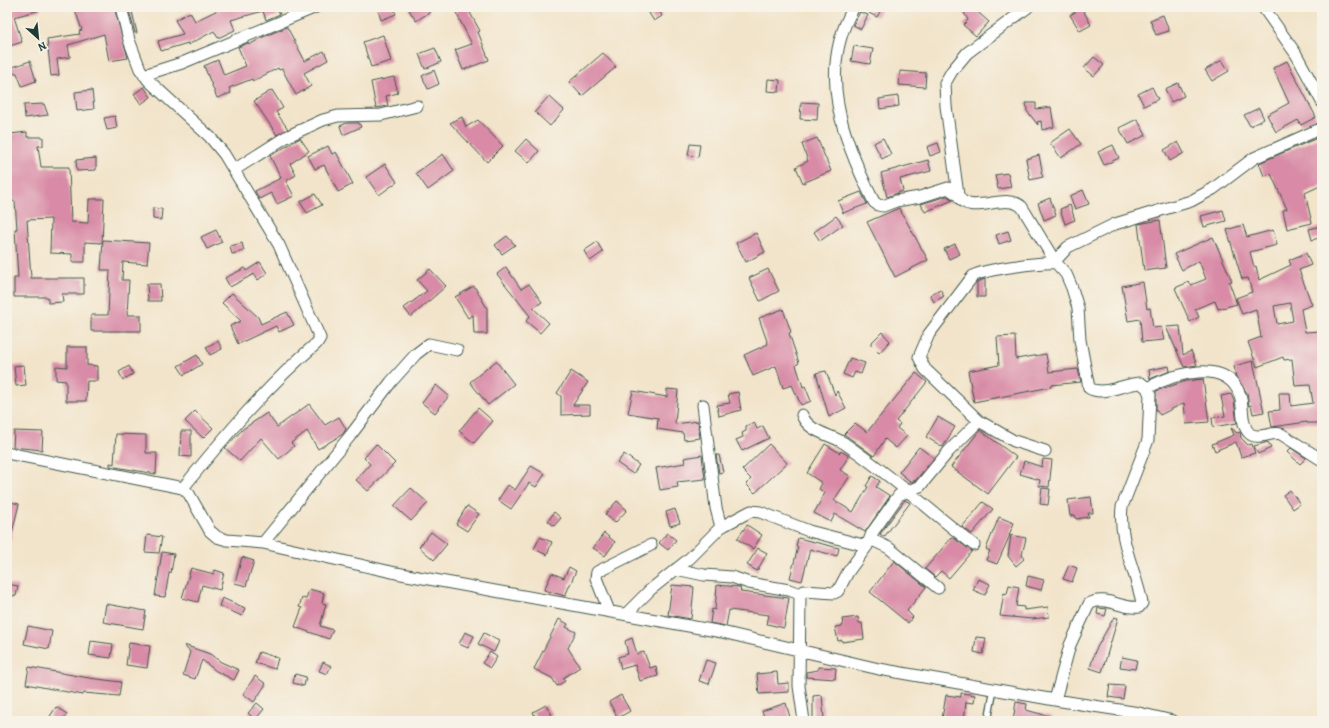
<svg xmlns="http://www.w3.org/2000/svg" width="1329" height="728" font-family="Alegreya,serif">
<rect width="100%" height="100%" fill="#f7f3e8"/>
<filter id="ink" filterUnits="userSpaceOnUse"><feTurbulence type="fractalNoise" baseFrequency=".025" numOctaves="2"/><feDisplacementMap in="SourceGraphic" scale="8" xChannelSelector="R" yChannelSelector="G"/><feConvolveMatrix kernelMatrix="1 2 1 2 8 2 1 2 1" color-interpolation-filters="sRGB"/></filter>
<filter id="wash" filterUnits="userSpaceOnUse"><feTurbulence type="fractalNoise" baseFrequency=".012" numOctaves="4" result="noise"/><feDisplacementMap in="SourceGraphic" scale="16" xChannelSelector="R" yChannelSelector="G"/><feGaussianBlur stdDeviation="0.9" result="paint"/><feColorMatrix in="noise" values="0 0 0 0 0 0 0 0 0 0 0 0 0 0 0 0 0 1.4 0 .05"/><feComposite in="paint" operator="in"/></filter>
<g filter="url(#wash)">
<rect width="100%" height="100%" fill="#f2e4ca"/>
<g id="blocks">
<!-- building -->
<path fill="#d88aa6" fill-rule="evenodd" d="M7 7H40V10L14 17 22 42 7 47Z
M74 7H114L128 58 109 61 104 34 68 45 70 57 57 59 59 75 51 76 47 39 80 34 79 31 82 30Z
M128 7H131L137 33H135Z
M224 7H276L280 14 266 20 263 11 231 20 235 30 218 38 214 31 188 45V43L161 51 158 41 183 34 175 20 190 12 195 21Z
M377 7H393L396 14 381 20Z
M414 7H427L430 12 416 21 409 10Z
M453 7H467L480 31 478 32 489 60 463 70 455 50 472 44Z
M872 7 881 10 877 17 869 13Z
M961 7H972L989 22 976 36 963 25 968 20Z
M658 8 662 16 654 21 649 13Z
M1082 8 1091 25 1080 31 1070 15Z
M860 12 868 15 861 29 853 25Z
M1163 15 1169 31 1156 35 1150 20Z
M287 27 305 61 324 51 328 60 304 73 311 86 296 95 282 69 279 70 278 68 253 81 252 79 229 88 231 93 217 98 204 66 218 60 224 75 246 66 238 47 248 43 249 45 263 37Z
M383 35 391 61 371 67 363 42Z
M854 46 873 49 870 64 851 61Z
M435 48 441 62 425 69 419 54Z
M603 53 616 67 582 96 569 82Z
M1094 57 1104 65 1094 76 1084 68Z
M1222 60 1229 71 1212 81 1205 70Z
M30 61 36 81 22 86 17 73 7 74V69Z
M1287 61 1316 117 1301 125 1298 120 1276 132 1267 115 1289 103 1273 68Z
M434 70 439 84 428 89 422 76Z
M900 71 926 73 925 87 899 85Z
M394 77 398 93 386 96 388 106 376 108 371 82Z
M768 79 780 80 779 92 767 91Z
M1178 83 1184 96 1171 102 1165 89Z
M144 87 151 97 141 104 134 94Z
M1152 87 1158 99 1144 106 1138 94Z
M92 90 94 109 77 111 75 92Z
M272 90 283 108 276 112 288 129 277 135 254 101Z
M549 96 564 110 550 126 535 112Z
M898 96 899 106 880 109 879 99Z
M801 102 818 103 817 120 800 119Z
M1026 103H1036V109L1051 107 1054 127 1042 130 1041 121 1037 122 1038 125 1027 111Z
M44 104 48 115 25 118 24 105Z
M1259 108 1264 119 1250 126 1244 115Z
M115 116 117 128 107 130 104 118Z
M462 117 466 127 478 120 503 146 487 162 450 123Z
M1137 119 1146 135 1128 144 1119 128Z
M347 123H359L361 127 343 135 340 126Z
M1070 129 1081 144 1061 158 1050 143Z
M27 132V137H43V146H38L41 167H69L71 222 88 223 89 199H104L102 243 85 242V262H72V254L50 253 51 219 27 220 31 278H84V294H62L63 302 48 303V297H14V278H18L15 229H17L15 201 7 202V147H11L10 134Z
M1322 136V185L1305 193 1312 223 1287 229 1283 210 1287 209 1271 174 1264 176 1259 163Z
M300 138 309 151 290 164 296 175 286 181 294 196 277 204 271 193 259 199 255 191 281 178 270 156Z
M817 138 831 171 803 183 796 167 808 161 802 144Z
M883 138 891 154 882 159 874 143Z
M526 139 539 151 529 163 515 151Z
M1178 142 1184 153 1170 161 1164 150Z
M938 143 941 152 930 156 927 147Z
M690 144 700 145 698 157 688 155Z
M1113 145 1119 158 1104 165 1098 152Z
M328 146 332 154 336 152 353 184 338 192 324 165 315 169 308 156Z
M443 154 454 171 428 190 416 173Z
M1039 155 1042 170 1041 172 1043 177 1030 180 1026 159Z
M96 158V170L77 171 76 160Z
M928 160 931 171 900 179 903 191 887 197 881 173Z
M385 164 397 182 379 195 366 177Z
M1008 173 1011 187 998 189 995 175Z
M1083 190 1089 204 1075 209 1070 196Z
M861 192 867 204 843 213 838 201Z
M315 194 322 205 307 213 300 202Z
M947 196 953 200 925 212 921 204Z
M1050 198 1056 215 1044 220 1038 203Z
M1070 205 1075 220 1065 224 1060 209Z
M153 208 162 209 161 220 153 219Z
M899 208 928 260 895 277 867 222Z
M1223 210 1226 221 1204 227 1201 216Z
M836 216 843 225 820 241 814 232Z
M1160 220 1166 268 1144 271 1138 224Z
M1243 225 1247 237 1273 230 1277 245 1250 252 1254 267 1256 266 1259 280 1291 265 1289 260 1306 253 1311 265 1299 270 1312 305 1301 309 1305 332 1322 331V382L1320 383 1322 410 1318 411 1319 423H1307V422L1272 427 1269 411 1280 410 1279 393H1290L1291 406 1313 403 1310 385 1295 386 1292 359 1284 360 1283 357 1257 367 1248 342 1261 337 1256 309 1242 314 1236 298 1252 292 1248 278 1242 279 1227 230ZM1290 303 1293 321 1277 324 1274 306Z
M1322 226V237L1312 240 1309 229Z
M216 230 222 242 207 249 201 237Z
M1008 231 1011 240 999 244 996 235Z
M756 233 765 252 746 262 736 243Z
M507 236 515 245 502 254 495 245Z
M1213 237 1232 281 1229 282 1237 304 1218 309 1215 301 1195 309 1199 317 1190 322 1175 288 1189 282 1191 285 1206 279 1199 261 1182 270 1174 254Z
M103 240 149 243 147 264 123 262 122 280H129L127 315H141V331H91V315H108L110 270H101Z
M597 242 603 252 590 261 584 251Z
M242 243 244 251 232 254 230 246Z
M955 244 960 254 949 259 944 249Z
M260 262 267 273 258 280 254 274 230 287 225 278 245 268 246 271Z
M506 267 521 289 529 284 542 302 533 308 549 323 540 333 526 321 530 316 497 274Z
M430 269 446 286 411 317 404 308 427 291 417 280Z
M768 269 779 291 760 301 749 278Z
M985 279V297H977V282Z
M1143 282 1147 309 1150 308 1153 328 1161 327 1164 340 1142 342 1140 319 1128 321 1122 286Z
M147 284H160L161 301H148Z
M474 286 487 308V334H474L473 315 468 318 455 297Z
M940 289 944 296 934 302 930 295Z
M232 293 258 317 261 324 287 312 294 325 279 332 276 326 238 344 230 326 241 321 222 303Z
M783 309 791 332 789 333 799 363 796 365 803 387 805 386 811 401 801 405 792 385 783 388 776 366 753 376 744 355 768 344 759 318Z
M1180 326 1183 355 1191 351 1197 365 1184 367 1166 327Z
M882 332 890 341 879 353 870 344Z
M1015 336 1016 359 1046 354 1049 372 1078 369 1081 382 1051 385V387L974 402 968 371 999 365 997 337Z
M218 341 222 349 210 355 206 347Z
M67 347H87V365L97 366V381H87L86 401H66V381L56 380V366L67 367Z
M197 355 202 364 184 375 178 366Z
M850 358 865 363 861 374 855 372 852 378 843 374Z
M496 361 514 384 488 405 470 382Z
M1253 361 1264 412 1253 414 1251 405 1249 406 1247 393 1236 377 1234 366Z
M24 365 26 385 16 386 14 366Z
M129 366 133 374 123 380 119 372Z
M1169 366 1170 371 1150 379 1149 370Z
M571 371 588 382 573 405H590V414L561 415V396L557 393Z
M826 371 835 395 837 391 846 408 829 417 816 373Z
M916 373 927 382 896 421 900 424 897 428 907 436 896 448 885 439 874 456 844 434 855 423 867 432Z
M1203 379 1209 422 1186 424 1184 403 1160 415 1156 409V391L1186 381Z
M436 385 449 396 435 413 422 403Z
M667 389 678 390 675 424 698 421 700 438 684 440 683 433 657 429 658 418 628 413 633 391 667 397Z
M738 392 741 410 719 416 717 405 730 403 728 394Z
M1231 394 1234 401 1237 423 1213 427 1212 418 1225 416 1221 396Z
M309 404 325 425 339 417 346 429 343 434 318 449 307 431 291 443 294 446 279 459 261 438 240 461 225 448 243 429 267 413 277 427Z
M478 408 493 421 474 443 459 431Z
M195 411 213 428 203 438 185 421Z
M938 417 955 427 943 447 926 437Z
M754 422 757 429 763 426 769 438 742 451 736 440 743 437 742 433 746 431V426Z
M1231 428 1237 433 1240 432 1241 438 1248 445 1252 444 1255 453 1241 457 1236 442 1215 451 1212 444 1234 435Z
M980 430 1016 457 988 494 951 467Z
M14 431 43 432 42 450 13 447Z
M181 431H191V457L180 456Z
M116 434 146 435V453H157L156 474 110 466V463L114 464Z
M1268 442 1271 448 1258 454 1254 446Z
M376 444 395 463 368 491 356 480 370 464 364 458Z
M769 444 787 463 755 493 746 484 751 479 742 470Z
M825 444 840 453 841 451 849 456 840 470 850 476 834 500 853 512 868 487 866 486 872 476 880 481 876 487 890 496 865 532 835 514 831 522 814 513 825 493 819 489 822 483 807 473Z
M919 447 934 458 916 480 911 482 899 472Z
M1291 448 1306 458 1300 464 1287 452Z
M624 454 639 465 633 474 617 463Z
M702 455 705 479 677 482 678 487 660 490 656 468 685 463 684 458Z
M716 455H719L723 472 719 473Z
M1043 459 1052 460 1049 487 1039 486 1040 480 1020 474 1024 461 1042 467Z
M531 466 545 474 536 487 529 483 511 509 498 500 508 485 515 490Z
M411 488 428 503 411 521 394 506Z
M1042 488 1050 489 1048 505 1040 504Z
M1290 490 1300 504 1293 509 1283 495Z
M1091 497 1093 513H1088L1089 517 1076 519 1075 515 1070 516 1068 500Z
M905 500 910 503 884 537 880 534Z
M7 501 19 504 10 541H7Z
M617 501 627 510 615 523 605 514Z
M983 502 993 509 972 534 962 527Z
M467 506 479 514 467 531 456 524Z
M675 509 680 523 670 526 666 512Z
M554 512 561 518 554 526 548 521Z
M999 517 1014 523 1009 535H1010L997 564 986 560 990 551 986 549Z
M747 525 762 535 753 549 737 539Z
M431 532 447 544 434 560 419 547Z
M604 533 615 542 605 556 593 548Z
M667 533 676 540 668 550 659 543Z
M147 535 162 537 159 553 145 552Z
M1011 535 1026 538 1022 555 1024 559 1016 566 1008 556Z
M540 537 552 542 547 555 534 549Z
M952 537 972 551 949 578 941 571 935 577 925 569Z
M798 538 839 548 837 556 810 549 802 581 790 578 798 547 796 546Z
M758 548 767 553 757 571 747 565Z
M162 552 174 554 171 573H169L165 597 155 596Z
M242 557 254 561 246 586 235 583Z
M894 561 926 587 907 611 913 617 908 623 870 592Z
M1069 565 1077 568 1072 582 1063 579Z
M569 567 576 571 565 596 544 590 552 573 564 578Z
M191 568 214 574 215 570 224 573 220 590 202 585 198 602 182 598Z
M1028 576 1044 580 1041 590 1026 586Z
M978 579 990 584 985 595 973 590Z
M7 584 18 586 16 596 7 595Z
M672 585 694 587 691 619 668 615Z
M717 585 740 587 741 592 789 598 784 628 767 624 769 615 729 610 726 626 710 623 712 609 715 610Z
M1009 585 1019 587 1016 606 1024 607V610L1048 607 1049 617 1032 619 1000 616 1004 593 1007 594Z
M309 589 324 593 322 603 326 604 320 626 333 630 329 639 295 627 302 608 299 607 302 598 306 599Z
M222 598 245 608 242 616 219 606Z
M106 604 146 611 143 629 103 622Z
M1098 608 1107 609 1105 616 1097 614Z
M858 617 859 623H862L864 639 842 642V640L838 641 835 627 843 626 842 619Z
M1114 617 1118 618 1102 672 1090 668 1095 651Z
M559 619 568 624 566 627 576 632 568 648 580 667 563 678 565 681 557 686 552 678 534 669Z
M28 626 52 631 49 649 24 644Z
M465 632 474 636 468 648 459 644Z
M484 633 499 641 494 652 478 644Z
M976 637 986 638 983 654 974 652Z
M632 638 637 654 644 652 650 668 656 666 658 676 640 681 635 665 621 669 618 657 628 654 625 641Z
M91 641 113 644 111 658 89 655Z
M129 643 150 646 147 668 126 665Z
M184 645 210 654 221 662 239 670 234 680 216 671 202 660 195 679 183 675 190 652Z
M259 652 278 658 275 669 255 663Z
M490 652 497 657 490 668 482 663Z
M1122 657 1137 660 1135 669 1120 667Z
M706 660 716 663 709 684 699 681Z
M323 662 331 666 327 674 319 671Z
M29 667 89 678 121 682 119 696 84 693 83 695 26 684Z
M818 667 836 668 835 679 806 677V672L818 670Z
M777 672 778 684 789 683V692L759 694 757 674Z
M295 674 306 677 304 686 293 683Z
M255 676 266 684 254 702 243 694Z
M1110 685 1125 686 1123 699 1108 697Z
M961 693 975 695 974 703 966 702 964 721 942 719 946 695 961 697Z
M621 695 630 711 618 718 609 702Z
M822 695 824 719 813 720V696Z
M1016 702 1027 704 1026 710 1052 717 1051 721H1013Z
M257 703 264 709 255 720 248 713Z
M786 703 791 721H777L776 716 765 719 762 711Z
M546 705 552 715 537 721 533 712Z
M56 707 67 714 62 721H47Z"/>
</g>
</g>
<g filter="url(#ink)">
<use href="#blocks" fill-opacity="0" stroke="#3f564a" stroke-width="1"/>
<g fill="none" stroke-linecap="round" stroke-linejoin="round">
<defs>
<path id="service" d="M988 721 994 689"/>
<path id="minor" d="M121 7 129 40 140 69 149 81 210 137 224 154 279 245 320 338 317 343C267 386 224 437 183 488
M854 7C816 72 843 140 874 202L878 205 883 206 896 201 920 197 948 188 958 195
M1028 7 967 53 952 71 945 83 946 106 958 195C968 218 1006 191 1022 207L1056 263 1066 274 1072 288 1078 308 1080 340 1089 388C1104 397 1124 383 1141 383L1147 388 1150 395 1148 440 1122 507C1118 540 1136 571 1142 603L1139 607C1122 610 1105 594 1089 604L1070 645 1055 700
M1263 7 1296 54 1322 102
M144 75 182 63 316 7
M234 170 286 137 323 120 338 116 381 115 417 106
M1055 261 1068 247 1115 224 1191 201 1213 189 1254 158 1322 128
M1147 388C1174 374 1226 357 1240 395 1244 406 1240 424 1249 433 1257 441 1271 431 1281 434L1322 460
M703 405 716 508 721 527
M802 415C808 432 830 434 844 443 889 474 931 511 974 545
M1045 451 1014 441 979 421 925 369 919 357 929 334 973 276C985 269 1041 262 1056 263
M7 453 183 488 189 494 210 531 217 537 227 540 263 543 396 573 722 632 879 669 1055 700 1139 713 1173 721
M870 539 889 548 938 588
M263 543 350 436 391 382 416 354 429 344 457 350
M676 569 704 575 732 577 749 583 789 590 800 594
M609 611 596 578 597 572 651 545
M626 614 650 590 689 559 721 527 751 511 760 512 809 531 867 546
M804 721 799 686 800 595 804 591 834 593 838 591 848 572 867 546 872 533 899 495 920 486 949 451 979 421"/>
</defs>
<!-- service casing -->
<use href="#service" stroke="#3f564a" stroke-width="8"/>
<!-- minor casing -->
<use href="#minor" stroke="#3f564a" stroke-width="13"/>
<!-- service -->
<use href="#service" stroke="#fff" stroke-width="5.5"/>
<!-- minor -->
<use href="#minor" stroke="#fff" stroke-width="11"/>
</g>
</g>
<!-- margin -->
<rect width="1329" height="728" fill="none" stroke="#f7f3e8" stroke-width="24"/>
<!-- north arrow -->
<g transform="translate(38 38) rotate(153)" stroke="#f7f3e8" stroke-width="3" paint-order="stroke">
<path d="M0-3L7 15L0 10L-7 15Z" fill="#1f3d34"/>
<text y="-6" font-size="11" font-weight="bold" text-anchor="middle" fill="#1f3d34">N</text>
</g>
</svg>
